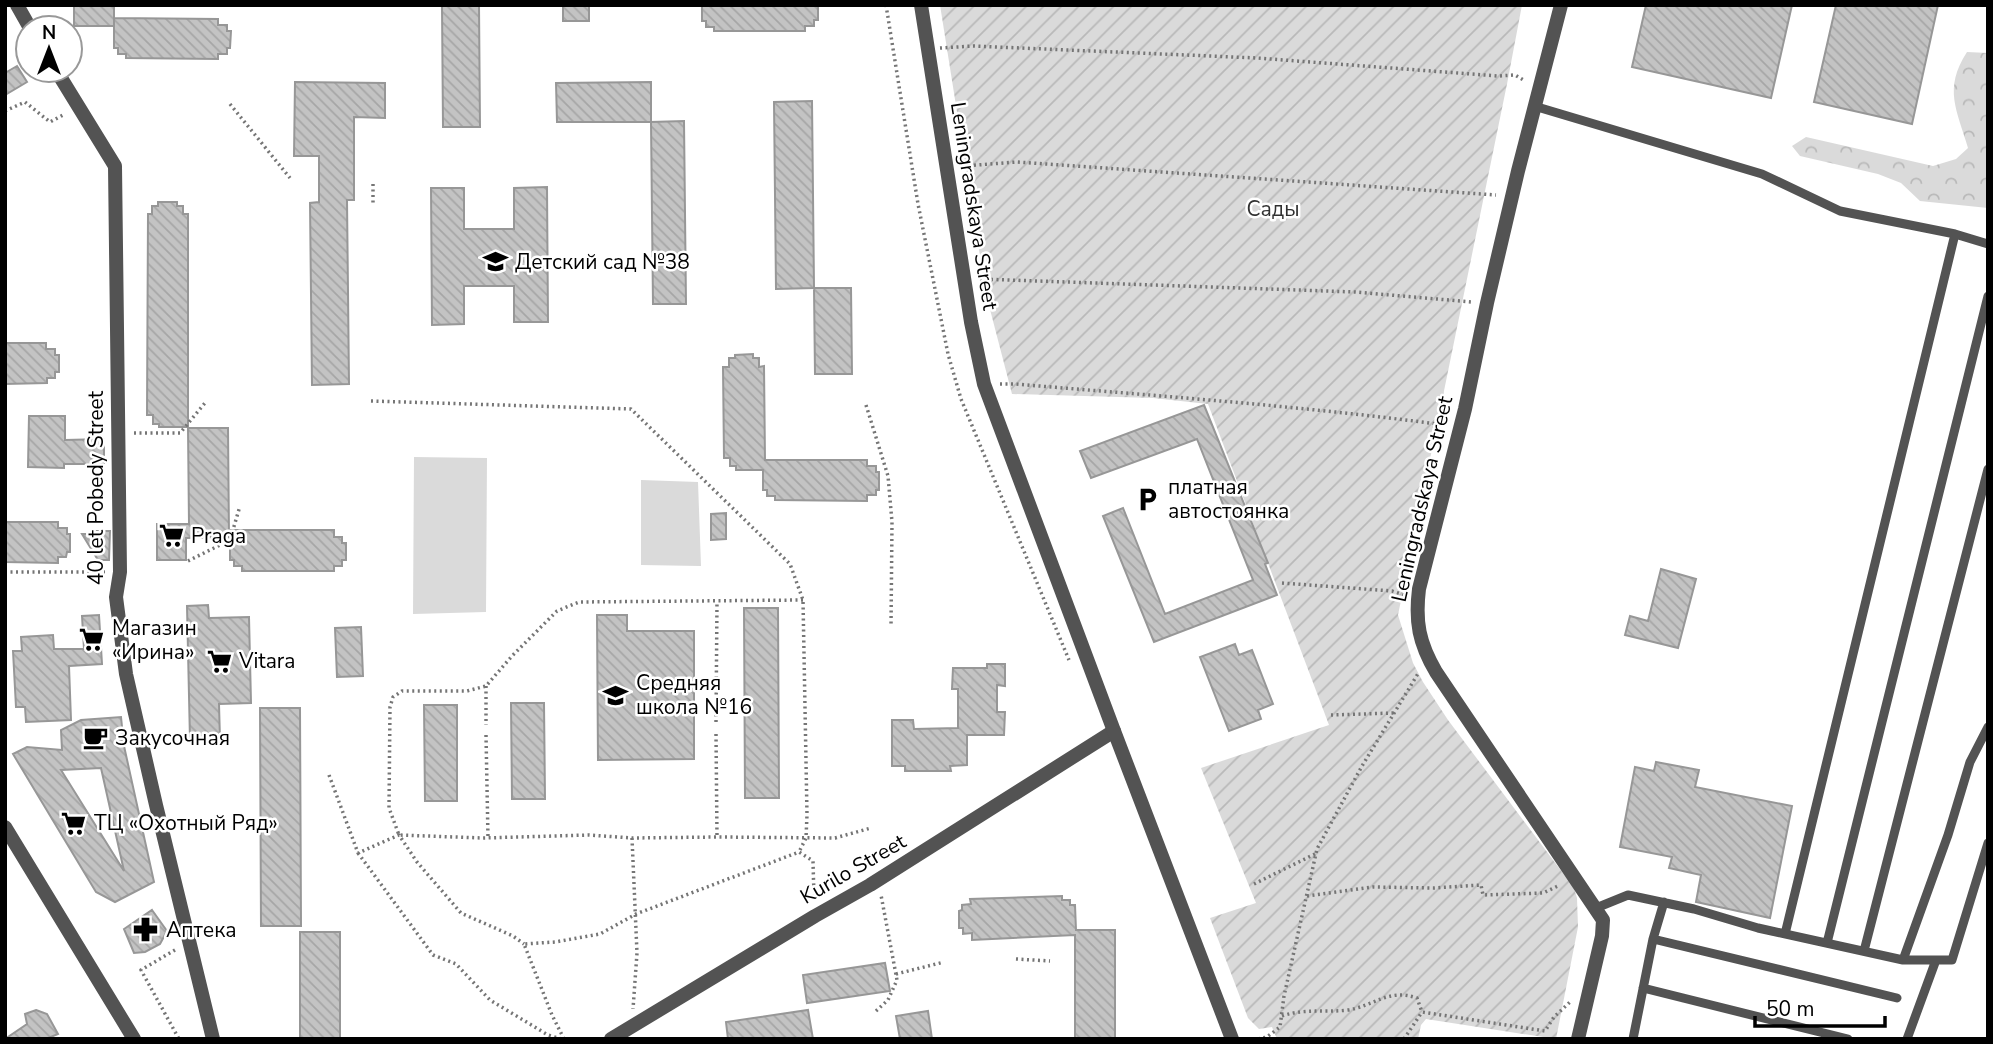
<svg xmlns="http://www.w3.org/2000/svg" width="1993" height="1044" font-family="'Nunito Sans',sans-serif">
<defs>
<pattern id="forest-crowns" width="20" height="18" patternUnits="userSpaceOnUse" patternTransform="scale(1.75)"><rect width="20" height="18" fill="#dadada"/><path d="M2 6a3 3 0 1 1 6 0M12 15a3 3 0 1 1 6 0" fill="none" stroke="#b9b9b9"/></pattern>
<pattern id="garden-furrows" width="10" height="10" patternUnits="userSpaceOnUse" patternTransform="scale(1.75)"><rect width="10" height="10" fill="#dadada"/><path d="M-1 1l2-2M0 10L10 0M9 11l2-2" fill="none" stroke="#b9b9b9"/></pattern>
<pattern id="building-back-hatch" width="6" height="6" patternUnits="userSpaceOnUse" patternTransform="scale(1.75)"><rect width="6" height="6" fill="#c3c3c3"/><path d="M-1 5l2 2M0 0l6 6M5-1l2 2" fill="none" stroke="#a6a6a6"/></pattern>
</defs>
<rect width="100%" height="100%" fill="#fff"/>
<!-- forest -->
<path fill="url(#forest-crowns)" d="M1967 52 1988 53V208L1920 201 1901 183 1878 174 1800 156 1792 146 1806 137 1933 166 1956 159 1968 148C1957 110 1943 89 1967 52Z"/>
<!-- park -->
<path fill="#dadada" d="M414 457 487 458 486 612 413 614Z
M641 480 698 482 701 566 641 565Z"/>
<!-- garden -->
<path fill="url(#garden-furrows)" d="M940 5H1522L1507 84 1398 615 1413 663 1423 682 1448 720 1574 888 1577 898 1578 927 1556 1039 1426 1019 1421 1025 1418 1039H1277L1272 1027 1259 1029 1248 1018 1210 918 1256 903 1201 768 1329 725 1208 404 1153 398 1012 394 986 294Z"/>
<!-- building -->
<path fill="url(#building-back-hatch)" stroke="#979797" stroke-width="2" fill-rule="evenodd" d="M74 5H114V26H74Z
M442 5H479L480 127H443Z
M563 5H589V21H563Z
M702 5H818V20H814V26H805V31H714V27H706V21H702Z
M1646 5H1792L1771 98 1632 67Z
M1836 5H1938L1912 124 1814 102Z
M114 18 218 19V25H227V31H231L230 48H227V54H218V59L126 58V54H118V48H114Z
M17 66 27 82 5 95V73Z
M295 82 385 83V118L354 117V200H347L349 384 312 385 310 203 319 202V156H294Z
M651 82V122H557L556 83Z
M812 101 814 288 776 289 774 102Z
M684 121 686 304H653L651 122Z
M547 187 548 322H514V286H464V324L432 325 431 188H464V229H514V188Z
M158 202H177V206H183V214H188V427H159V424H153V415H147L148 214H152V206H158Z
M814 288H851L852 374H815Z
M5 343H46V349H55V355H59V372H55V378H47V383L5 384Z
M753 354V358H759V367L764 366 765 460H867V466H876V472H879V490H876V495H867V501L775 500V496H767V490H763V470H736V466H730V458H724L723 367H729V358H735V355Z
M1204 405 1268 563 1265 564 1277 595 1154 642 1103 516 1123 508 1165 614 1253 580 1197 439 1091 478 1080 451Z
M29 416H65V440L104 439V464H64V468L28 467Z
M188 428H228L229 537 186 538V560H157V524H189Z
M726 513V539L711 540V514Z
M5 522H58V528H67V534H70V552H67L66 557H58V563L5 562Z
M230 530H334V537H342V543H346V560H342V566H334V571H242V566H234V560H230Z
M93 531H110L109 560H98L82 534H93Z
M1661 569 1696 579 1678 648 1625 635 1630 616 1648 621Z
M208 605 209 618 249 617 251 703 219 704 220 740H190L187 606Z
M744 608H778L779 798H745Z
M99 615 102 664 69 666 71 720 26 722 25 707H16L13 651H22L21 637 53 635 54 649H84L82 616Z
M597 615H627V631H694V759L598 760Z
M361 627 363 676 337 677 335 628Z
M1235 644 1239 655 1252 650 1273 704 1258 710 1261 719 1229 731 1200 657Z
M987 664H1005V686L997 685V712H1005L1004 735H967V765L950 766 951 771H905V766H892V720H913L914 729 958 728V689H952L953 668H987Z
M511 703H544L545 799H512Z
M424 705H457V801H425Z
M260 708H300L301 926H261Z
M121 717 124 746 154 882 115 902 96 892 13 754 27 747 62 750 61 730 81 720ZM101 768 124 871 61 770Z
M1656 762 1699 770 1695 787 1792 806 1770 918 1696 902 1701 875 1669 868 1672 857 1620 847 1635 767 1654 771Z
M1062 896V900H1070V905H1075L1076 930H1115V1039H1075V935L972 940V933L963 934V928H959V911L962 910V905L971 904 970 899Z
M152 910 167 931 160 944 145 952 134 953 124 929Z
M300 932H340V1039H300Z
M885 963 890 991 807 1003 803 975Z
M36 1010 47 1014 58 1034 46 1039H5L27 1024 25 1014Z
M808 1010 813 1039H728L726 1022Z
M928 1011 932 1039H900L896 1016Z"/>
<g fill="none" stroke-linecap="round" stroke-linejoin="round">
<!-- path -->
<path stroke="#757575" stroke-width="3.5" stroke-dasharray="2 3.5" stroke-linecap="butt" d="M886 5 918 204 948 354 961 399 1069 660
M940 48 973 46 1257 58 1498 76 1515 75 1525 81
M230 104 290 178
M5 111 25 102 50 122 65 114
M963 166 1017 162 1496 195
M373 184V203
M980 279 1355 292 1472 302
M1000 384H1015C1159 396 1302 406 1445 425
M371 401 631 409 790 564 803 600 807 815 806 838 799 852
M866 405 888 476 892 522 891 627
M134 433H180L205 403
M188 561 230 540 240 506
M5 572H105
M1282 583 1392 591 1404 595
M803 600 579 602 557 611 512 656 486 686 467 691H402L393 697 390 707 389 808 399 835 483 838 589 835 632 838 718 837 835 838 871 828
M486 686V725
M1331 715 1394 713
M716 722 717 601
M716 734 717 837
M486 735 488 838
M329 775 358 853 399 835 417 862 461 913 513 936 524 944
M632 838 637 953 633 1009
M358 853 433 955 456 964 490 1000 548 1035 561 1039
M1254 884 1317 853
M1307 896 1373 887 1433 888 1481 885 1483 895 1543 893 1560 885
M175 950 141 970 179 1039
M1016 959 1050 961
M896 974 944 962
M876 1011 888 1000 897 980 881 895
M1282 1016C1306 1008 1324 1013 1348 1010 1374 1006 1388 988 1417 998L1422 1012 1545 1031 1554 1017 1570 1002
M564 1039 552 1015 524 944 555 942 600 934 636 914 799 852 813 861 814 898
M1258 1039 1267 1037 1280 1027 1284 996 1317 849 1362 766 1419 672
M1404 1039 1422 1012"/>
<!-- service -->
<path stroke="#535353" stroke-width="9" d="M1534 106 1762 174 1840 211 1955 234 1988 244
M1596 908 1628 895 1694 909 1758 928 1903 960H1952L1988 843
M1785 934 1955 234
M1653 939 1897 998
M1827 943 1988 296
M1864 951 1988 469
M1903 960 1948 835 1970 762 1988 727
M1643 988 1848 1039
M1633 1039 1653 939 1664 902
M1907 1039 1936 960"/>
<!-- minor -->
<path stroke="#535353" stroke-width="14" d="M1561 5 1518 171 1487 303 1465 409 1419 589C1415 622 1419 643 1436 672L1603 920 1602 936 1578 1039
M611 1039 815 916 870 885 1114 731"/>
<!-- tertiary -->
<path stroke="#535353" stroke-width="14" d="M17 5 30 28
M921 5 971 322 984 384 1114 731 1232 1039
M56 70 115 166 120 572 116 597 126 674 156 805 213 1039
M5 827 134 1039"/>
</g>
<!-- icons -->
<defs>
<symbol id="school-bare" viewBox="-9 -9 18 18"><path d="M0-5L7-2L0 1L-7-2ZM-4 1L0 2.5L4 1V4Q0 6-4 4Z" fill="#000" stroke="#fff" stroke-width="2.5" paint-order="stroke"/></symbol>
<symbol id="parking-bare" viewBox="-9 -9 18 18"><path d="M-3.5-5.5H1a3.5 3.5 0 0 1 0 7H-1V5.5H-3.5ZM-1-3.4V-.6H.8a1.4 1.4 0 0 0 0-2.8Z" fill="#000" stroke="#fff" stroke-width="2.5" paint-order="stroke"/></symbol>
<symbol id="supermarket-bare" viewBox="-9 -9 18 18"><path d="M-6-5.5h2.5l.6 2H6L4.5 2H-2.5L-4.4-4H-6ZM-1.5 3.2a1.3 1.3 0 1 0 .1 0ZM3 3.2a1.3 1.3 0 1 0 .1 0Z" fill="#000" stroke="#fff" stroke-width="2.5" paint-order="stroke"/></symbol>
<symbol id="cafe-bare" viewBox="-9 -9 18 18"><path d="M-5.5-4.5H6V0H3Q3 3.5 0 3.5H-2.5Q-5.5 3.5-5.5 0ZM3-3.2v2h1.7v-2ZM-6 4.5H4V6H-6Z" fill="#000" stroke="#fff" stroke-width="2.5" paint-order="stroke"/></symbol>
<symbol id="pharmacy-bare" viewBox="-9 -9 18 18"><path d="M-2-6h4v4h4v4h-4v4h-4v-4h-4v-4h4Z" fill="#000" stroke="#fff" stroke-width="2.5" paint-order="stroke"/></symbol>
</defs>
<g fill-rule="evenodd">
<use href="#school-bare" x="478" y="244" width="35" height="35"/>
<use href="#parking-bare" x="1130" y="482" width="35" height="35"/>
<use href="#supermarket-bare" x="154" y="518" width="35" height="35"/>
<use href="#supermarket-bare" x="74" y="622" width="35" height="35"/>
<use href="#supermarket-bare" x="202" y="644" width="35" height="35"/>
<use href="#school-bare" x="598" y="678" width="35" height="35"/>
<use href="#cafe-bare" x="78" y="720" width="35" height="35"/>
<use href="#supermarket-bare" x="56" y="806" width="35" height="35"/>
<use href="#pharmacy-bare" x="128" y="912" width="35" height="35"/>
</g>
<g text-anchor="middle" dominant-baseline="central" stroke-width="5" stroke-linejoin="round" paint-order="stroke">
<!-- street labels -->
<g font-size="21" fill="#000" stroke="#fff">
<text transform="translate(974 206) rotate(81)">Leningradskaya Street</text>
<text transform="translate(96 488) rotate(-90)">40 let Pobedy Street</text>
<text transform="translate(1422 499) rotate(-77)">Leningradskaya Street</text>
<text transform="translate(853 869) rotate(-30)">Kurilo Street</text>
</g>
<!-- park labels -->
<g font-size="21" fill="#313131" stroke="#fff">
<text x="1273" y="209">Сады</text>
</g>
<!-- poi labels -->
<g font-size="21" fill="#000" stroke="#fff" text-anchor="start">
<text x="515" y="262">Детский сад №38</text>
<text x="1168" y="487">платная<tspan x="1168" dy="24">автостоянка</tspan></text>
<text x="191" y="536">Praga</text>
<text x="112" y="628">Магазин<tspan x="112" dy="24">«Ирина»</tspan></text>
<text x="239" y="661">Vitara</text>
<text x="636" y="683">Средняя<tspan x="636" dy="24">школа №16</tspan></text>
<text x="115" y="738">Закусочная</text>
<text x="94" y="823">ТЦ «Охотный Ряд»</text>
<text x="166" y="930">Аптека</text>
</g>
</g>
<!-- border -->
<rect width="1993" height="1044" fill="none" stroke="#000000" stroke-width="14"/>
<!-- north arrow -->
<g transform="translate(49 49)"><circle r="33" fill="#ffffff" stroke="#999999" stroke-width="2"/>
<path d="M0-5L12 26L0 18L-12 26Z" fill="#000000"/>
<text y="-10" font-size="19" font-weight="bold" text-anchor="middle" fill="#000000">N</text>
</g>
<!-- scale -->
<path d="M1755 1016v10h130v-10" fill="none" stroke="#000000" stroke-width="3.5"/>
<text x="1766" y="1016" font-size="21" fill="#000000" stroke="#ffffff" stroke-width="5" paint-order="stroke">50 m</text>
</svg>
